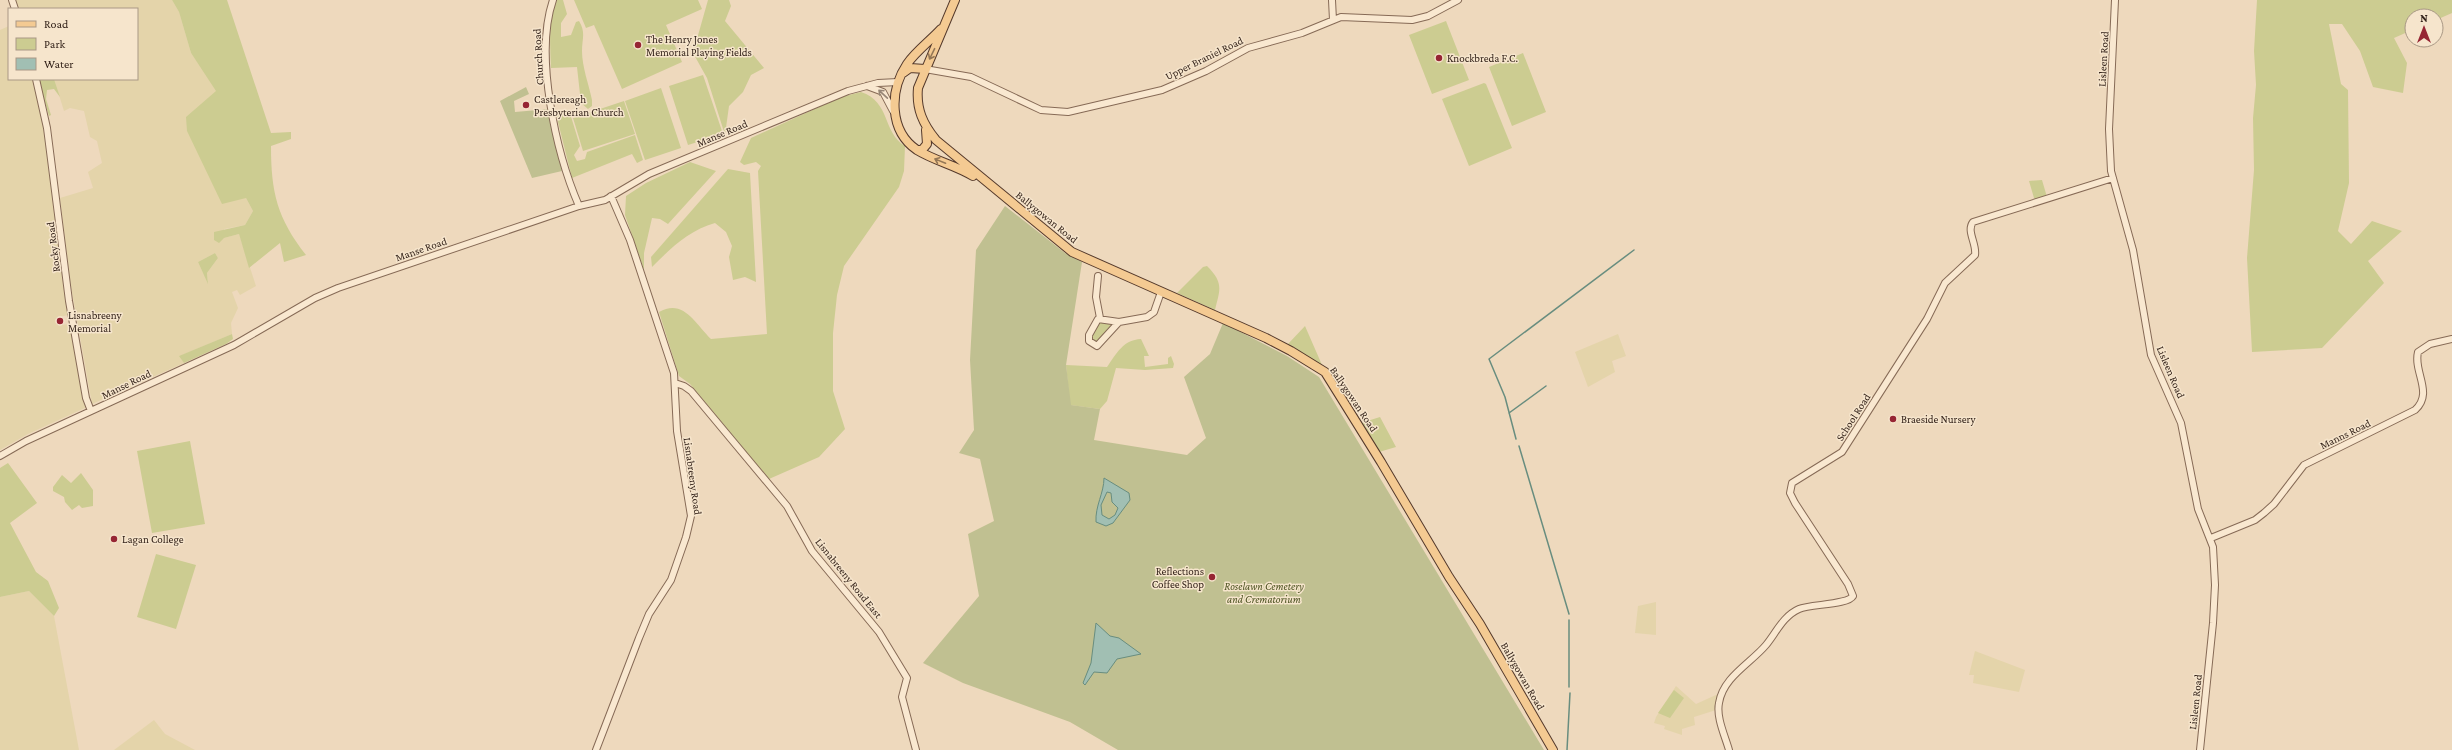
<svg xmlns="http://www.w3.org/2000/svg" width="2452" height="750" font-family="'Crimson Pro',serif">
<rect width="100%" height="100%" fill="#eed9bd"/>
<!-- farmland -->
<path fill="#e4d4aa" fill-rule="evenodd" d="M15 0H172L179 12 191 53 217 91 187 117 246 198 253 211 245 225 224 229V238L239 234 256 286 240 295 237 290 232 292 238 308 231 323 232 334 180 356 184 363 92 404 70 281 60 198 93 188 88 172 102 163 97 141 90 137 84 111 70 108 64 111 54 79H137V9H18ZM215 253 218 258 207 273 208 283 198 262Z
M9 26V79H35L40 97 69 315 58 317 56 322 60 325 71 324 87 407 28 434 0 450V30Z
M1618 334 1626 356 1612 361 1615 372 1588 387 1575 352Z
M29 591 54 616 79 750H0V597Z
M1656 602V635L1635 633 1638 606Z
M1975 651 2025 670 2019 692 1973 683 1974 675H1969Z
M1676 686 1696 704 1718 694 1716 710 1694 717 1695 725 1682 729V735L1664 729 1665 726 1654 723 1656 717Z
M154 720 165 734 195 750H114Z"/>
<!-- green -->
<path fill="#cccc91" d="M172 0H227L271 133 291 132V139L271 146C271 192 277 218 306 255L284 262 280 243 249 268 239 234 224 238 219 243 214 240V232L245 225 253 211 246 198 222 204 187 131 186 117 216 91 191 53 179 12Z
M557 0H563L567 14 561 23V37L571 35 576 22 579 21C586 32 582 39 582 51 582 67 589 85 592 100V106L588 109 581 103 577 67 551 68C550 45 548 22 557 0Z
M574 0H698L702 9 666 25 682 62 622 89 594 25 586 28Z
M708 0H729L731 6 725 21 764 68 751 75 743 92 729 106 725 135 707 78 693 53Z
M2257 0H2452V13L2436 20V16H2412V30L2394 38 2407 63 2403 93 2373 87 2360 51 2342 24H2329L2341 84 2348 90 2349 183 2338 231 2351 244 2372 221 2402 231 2368 261 2384 283 2322 348 2252 352 2247 258 2254 170 2253 118 2256 85 2254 51Z
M1446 21 1469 80 1432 94 1409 35Z
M1523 53 1546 112 1512 126 1489 67Z
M703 75 723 134 688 145 669 86Z
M38 79H54L60 97 54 89 47 90 46 99 51 115 49 116Z
M1484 83 1486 84 1512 148 1469 166 1442 99Z
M661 88 681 148 645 160 625 101Z
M861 92C891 102 882 132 905 146L904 171 899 187 844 266 837 295 833 333V391L845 429 819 457 769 479 690 384 679 376 659 312C683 298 695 323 711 339L767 334 758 171 761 166 756 162 744 165 740 162 751 138 841 97Z
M624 101 635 134 583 151 573 118Z
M569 110 580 146 574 155 577 161 585 159 587 152 635 135 643 160 637 163 632 154 572 178 556 114Z
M690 162 716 171 668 224 660 219 652 218 644 253V270L625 215 626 196 646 183Z
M728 169 750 173 756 282 745 277 733 280 729 257 732 246 726 232 715 223C689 230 670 249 652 267L651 257Z
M2042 180 2047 197 2036 200 2034 198 2029 181Z
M215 253 218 258 207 273 208 284 198 262Z
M1207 266C1224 283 1220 289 1215 310L1177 293 1203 267Z
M1111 321 1114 325 1099 341 1094 342 1091 340 1097 322Z
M1305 326 1322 365 1288 344Z
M232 334 233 339 226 344 184 363 179 356Z
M1141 339 1149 356H1144L1145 367 1168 364V358L1171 356 1174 364 1173 368 1145 370 1116 368 1107 401 1100 409 1070 405 1066 365 1107 367C1117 353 1123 340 1141 339Z
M1380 417 1396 447 1379 452 1361 423Z
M190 441 205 524 152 533 137 451Z
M8 463 37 503 10 523 36 572 48 581 59 608 54 616 29 591 0 597V468Z
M81 473 93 490V506L82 508 79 505 72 510 65 502 64 497 53 491V487L62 475 71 483Z
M156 554 196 565 176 629 137 617Z
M1674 690 1684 698 1670 718 1658 713Z"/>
<!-- cemetery -->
<path fill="#c0c091" d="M526 87 529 94 514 101 515 112 549 109 562 171 532 178 500 101Z
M1005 206 1065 253 1082 262 1066 365 1071 405 1100 409 1094 440 1187 455 1206 438 1184 377 1210 354 1223 323 1287 356 1319 377 1544 750H1118L1070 722 963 683 923 663 979 596 968 534 994 521 980 459 959 453 974 430 970 360 976 250Z"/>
<!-- water -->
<path fill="#a1bfb3" stroke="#688d7f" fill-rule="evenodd" d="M1104 478 1129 493 1130 500 1113 523 1106 526 1096 522C1095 506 1104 493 1104 478ZM1107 492 1111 493 1112 502 1118 508 1115 515 1109 519 1102 515 1101 505Z
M1096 623 1110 636 1119 638 1141 654 1117 659 1107 673 1094 672 1085 685 1083 683 1091 663Z"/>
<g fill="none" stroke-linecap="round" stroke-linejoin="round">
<!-- stream -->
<path stroke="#688d7f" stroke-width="1.5" d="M1509 413 1546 386
M1516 439 1505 397 1489 359 1634 250
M1519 446 1569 614
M1569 620V687
M1567 750 1570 693"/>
<defs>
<path id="minor" d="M12 0 15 9
M553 0C534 55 556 153 579 206
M1332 0 1333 20
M2115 0 2109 129 2111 171 2133 250 2151 355 2181 423 2198 509 2213 547 2215 585 2213 623 2200 750
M925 69 971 77 1041 110 1068 112 1162 90 1206 71 1248 48 1302 33 1341 17 1412 20 1428 16 1458 0
M36 79 47 128 69 301 86 398 91 411
M867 86 883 92 893 111
M1098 276 1096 297 1100 318
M1119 322 1098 319 1089 335V341L1097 346 1119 322 1147 317 1154 312 1161 292
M675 383 684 386 691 391 787 506 812 551 879 632 907 678 902 697 916 750
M0 456 26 441 234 345 315 298 338 288 579 206 605 200 649 174 848 91 878 83 898 82
M2211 538 2255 520 2264 513 2274 504 2304 465 2415 410C2434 393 2413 372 2418 352L2430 344 2452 339
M596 750 639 638 649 614 671 580 686 537 691 516 677 431 674 373 630 240 611 196
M1729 750C1725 736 1716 717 1719 703 1723 677 1751 663 1766 645 1776 633 1783 616 1799 609 1810 604 1848 605 1853 596L1848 584 1795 503 1790 493 1792 483 1842 452 1927 319 1945 283 1975 255C1977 244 1966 231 1973 222L2113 178"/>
<path id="major" d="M955 0 918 88C916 109 923 124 936 140L1072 252 1266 338 1291 351 1325 372 1381 462 1449 577 1480 624 1553 750
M941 29C930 41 916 51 907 64 889 91 889 131 917 150 935 161 955 165 973 176
M903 73 910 68 925 69
M918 150H922L927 144 926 130"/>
</defs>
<!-- minor casing -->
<use href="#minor" stroke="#866a56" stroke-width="8"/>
<!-- major casing -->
<use href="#major" stroke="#54392b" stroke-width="10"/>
<!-- minor -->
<use href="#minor" stroke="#f9e8d0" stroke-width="6"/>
<!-- major -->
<use href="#major" stroke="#f4ca92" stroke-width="8"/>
</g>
<!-- one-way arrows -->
<defs><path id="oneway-shaft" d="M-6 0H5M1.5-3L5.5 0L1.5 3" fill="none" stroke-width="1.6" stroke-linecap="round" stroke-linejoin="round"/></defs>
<g stroke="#947756">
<use href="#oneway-shaft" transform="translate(932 54) rotate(116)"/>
<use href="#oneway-shaft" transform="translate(940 161) rotate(-158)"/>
</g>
<use stroke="#978676" href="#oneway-shaft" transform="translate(883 94) rotate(-137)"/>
<!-- markers -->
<g fill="#962533" stroke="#f6e5cc" stroke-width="1.5">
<circle cx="638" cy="45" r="4"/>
<circle cx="1439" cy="58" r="4"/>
<circle cx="526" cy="105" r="4"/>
<circle cx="60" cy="321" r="4"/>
<circle cx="1893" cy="419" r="4"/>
<circle cx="114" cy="539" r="4"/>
<circle cx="1212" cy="577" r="4"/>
</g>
<g text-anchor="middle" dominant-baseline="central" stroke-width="3" stroke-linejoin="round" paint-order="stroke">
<!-- poi labels -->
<g font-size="11" fill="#35241b" stroke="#f6e5cc" text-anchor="start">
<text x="646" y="39">The Henry Jones<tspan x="646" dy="13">Memorial Playing Fields</tspan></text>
<text x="1447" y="58">Knockbreda F.C.</text>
<text x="534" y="99">Castlereagh<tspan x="534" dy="13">Presbyterian Church</tspan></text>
<text x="68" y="315">Lisnabreeny<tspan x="68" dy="13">Memorial</tspan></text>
<text x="1901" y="419">Braeside Nursery</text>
<text x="122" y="539">Lagan College</text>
<text x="1204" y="571" text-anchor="end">Reflections<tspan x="1204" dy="13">Coffee Shop</tspan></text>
</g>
<!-- street labels -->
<g font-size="11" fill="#35241b" stroke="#f6e5cc">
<text transform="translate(538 57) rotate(-93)">Church Road</text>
<text transform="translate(1204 58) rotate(-26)">Upper Braniel Road</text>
<text transform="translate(2103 59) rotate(-87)">Lisleen Road</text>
<text transform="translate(722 133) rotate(-23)">Manse Road</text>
<text transform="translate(1047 217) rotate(39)">Ballygowan Road</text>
<text transform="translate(53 247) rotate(-97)">Rocky Road</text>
<text transform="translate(421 249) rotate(-19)">Manse Road</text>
<text transform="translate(2171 372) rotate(67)">Lisleen Road</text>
<text transform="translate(126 384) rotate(-26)">Manse Road</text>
<text transform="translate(1354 399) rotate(56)">Ballygowan Road</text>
<text transform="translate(1853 417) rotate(-57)">School Road</text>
<text transform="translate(2345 434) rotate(-26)">Manns Road</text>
<text transform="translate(693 476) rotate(82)">Lisnabreeny Road</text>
<text transform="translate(849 578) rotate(51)">Lisnabreeny Road East</text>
<text transform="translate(1523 676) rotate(60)">Ballygowan Road</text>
<text transform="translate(2195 702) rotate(-84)">Lisleen Road</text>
</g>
<!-- park labels -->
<g font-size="11" font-style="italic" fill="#4c5221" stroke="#f6e5cc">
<text x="1264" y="586">Roselawn Cemetery<tspan x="1264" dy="13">and Crematorium</tspan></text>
</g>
</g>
<!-- legend -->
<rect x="8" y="8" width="130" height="72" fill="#f6e5cc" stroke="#a99885"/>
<rect x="16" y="21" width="20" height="6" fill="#f4ca92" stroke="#a99885"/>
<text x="44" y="28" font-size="12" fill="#35241b">Road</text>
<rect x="16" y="38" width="20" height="12" fill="#cccc91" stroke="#a99885"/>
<text x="44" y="48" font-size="12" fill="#35241b">Park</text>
<rect x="16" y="58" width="20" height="12" fill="#a1bfb3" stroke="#a99885"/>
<text x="44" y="68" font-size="12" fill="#35241b">Water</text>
<!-- north arrow -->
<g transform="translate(2424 28)"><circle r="19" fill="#f6e5cc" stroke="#a99885"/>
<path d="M0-3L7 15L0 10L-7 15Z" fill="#962533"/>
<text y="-6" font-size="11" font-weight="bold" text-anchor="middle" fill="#35241b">N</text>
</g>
</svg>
